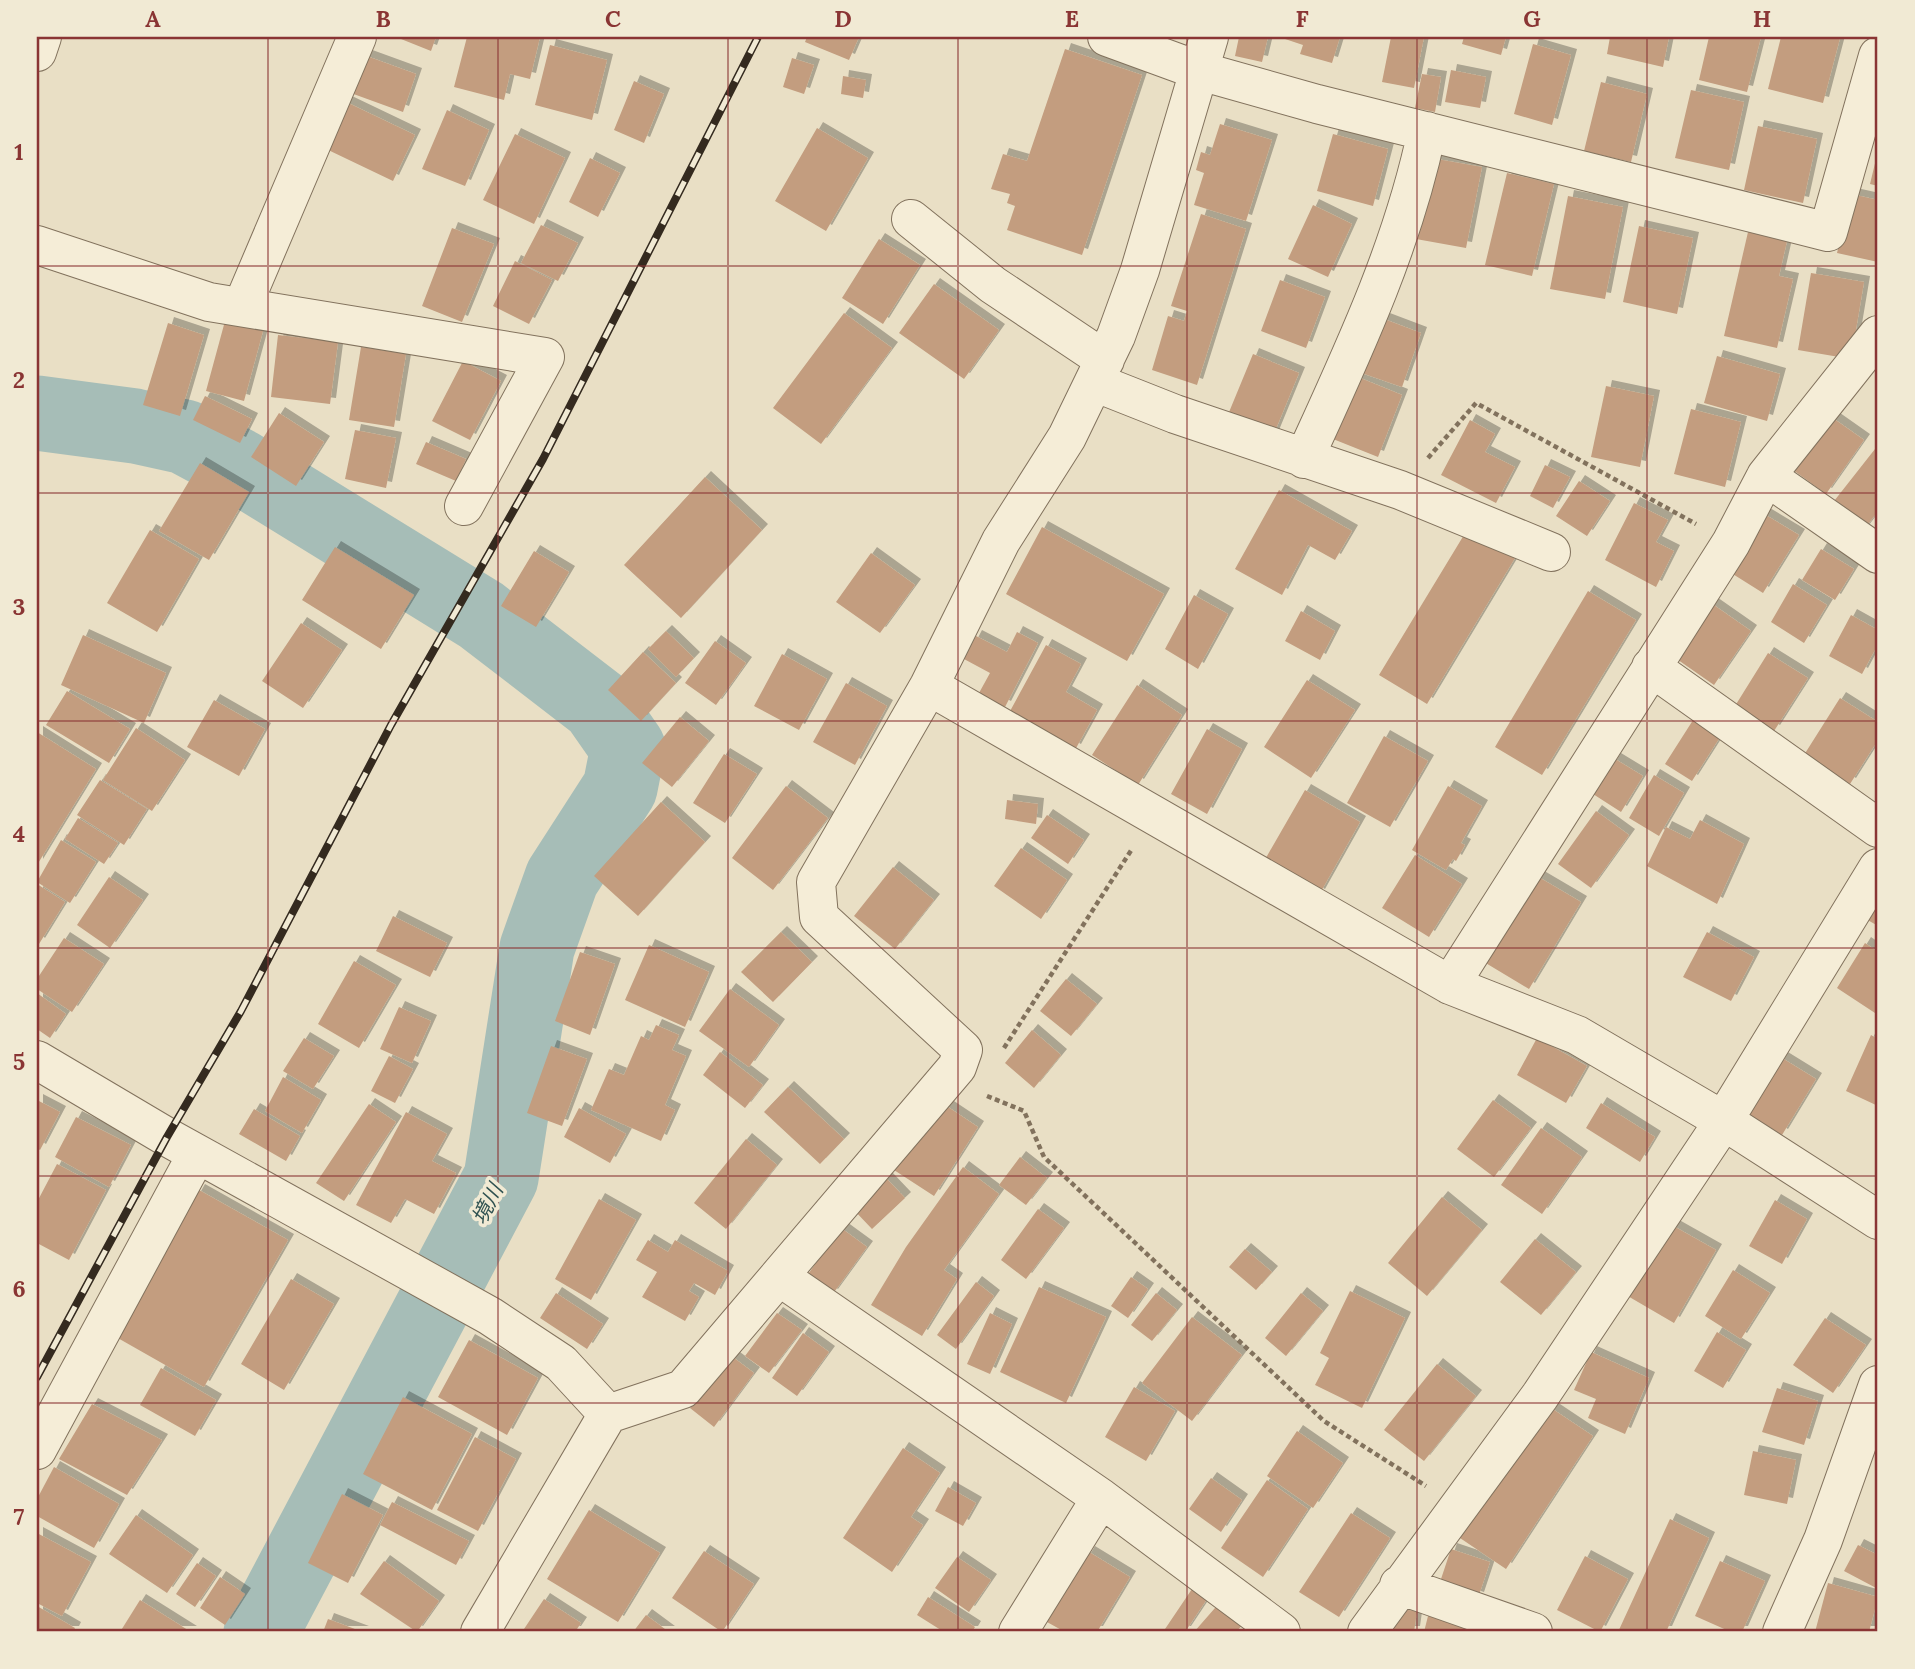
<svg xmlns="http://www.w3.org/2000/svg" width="1915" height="1669" font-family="Lora,'Noto Sans JP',serif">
<defs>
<filter id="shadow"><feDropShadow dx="6" dy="-6" stdDeviation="0" flood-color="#0004"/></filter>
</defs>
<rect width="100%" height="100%" fill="#e9dfc5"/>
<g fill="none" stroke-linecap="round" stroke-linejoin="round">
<!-- river -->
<path stroke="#a6bdb7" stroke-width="75" d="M37 413 135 426 185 437 239 466 481 615 598 705 628 748 620 788 562 878 537 948 501 1178 261 1632"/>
</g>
<!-- building -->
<path fill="#c39d7f" filter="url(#shadow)" d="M396 37H436L431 51Z
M467 37H540L530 79 510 74 504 100 454 87Z
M807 37H859L849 60 805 42Z
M1239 37H1268L1262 62 1235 56Z
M1279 37H1340L1332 63 1300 54 1303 45Z
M1391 37H1424L1414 88 1382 82Z
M1464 37H1506L1501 55 1462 44Z
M1610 37H1669L1663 67 1607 54Z
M1709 37H1761L1747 92 1699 80Z
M1781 37 1840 38 1823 103 1768 89Z
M1533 44 1571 55 1552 125 1514 114Z
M550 45 607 60 592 120 535 105Z
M1065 49 1142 75 1082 255 1007 230 1015 206 1007 203 1010 194 991 189 1003 154 1027 161Z
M361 54 416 74 403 112 348 92Z
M792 58 814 65 804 94 783 87Z
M1451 70 1486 77 1480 108 1445 102Z
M1422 74 1441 77 1435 112 1415 108Z
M843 76 866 80 863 98 841 94Z
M634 81 664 94 644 143 614 130Z
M1601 82 1647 94 1631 162 1584 151Z
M1691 90 1744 102 1729 170 1675 158Z
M346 102 415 135 393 181 324 148Z
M447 110 489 130 465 186 422 169Z
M1220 124 1272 140 1246 221 1194 205 1204 173 1196 170 1201 152 1210 155Z
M1758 126 1817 139 1803 203 1744 190Z
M817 128 868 158 826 231 775 201Z
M515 134 565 158 534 224 483 200Z
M1333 134 1388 149 1373 206 1317 191Z
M1877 155H1878V186L1870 184Z
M590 158 620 173 598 217 569 202Z
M1431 158 1482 167 1466 248 1416 239Z
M1507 173 1554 184 1532 276 1485 265Z
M1851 194 1878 200V262L1837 253Z
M1568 196 1623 207 1605 299 1550 289Z
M1313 205 1352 224 1328 277 1288 259Z
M1201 214 1246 229 1197 385 1152 370 1168 316 1184 321 1187 311 1171 306Z
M541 225 578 243 558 281 521 263Z
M1639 226 1693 238 1677 314 1623 302Z
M452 228 494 244 462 322 422 306Z
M1748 232 1787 241 1779 276 1793 279 1777 348 1724 336Z
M879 239 920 265 883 324 842 298Z
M515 261 552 280 529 324 493 306Z
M1811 273 1864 282 1851 359 1798 350Z
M1280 280 1325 297 1306 348 1261 331Z
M934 284 999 330 964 379 899 333Z
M844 313 892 348 821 444 773 408Z
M1376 316 1421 333 1402 387 1356 371Z
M225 321 263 331 244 401 206 391Z
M168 323 204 335 180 416 143 405Z
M278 335 338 342 330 404 271 397Z
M361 347 406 354 394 427 349 420Z
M1253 354 1299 373 1273 436 1227 417Z
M1717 356 1780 374 1767 421 1704 403Z
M463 361 501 381 470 440 432 421Z
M1348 373 1402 395 1378 457 1323 435Z
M1606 386 1654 396 1640 467 1591 457Z
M205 396 252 419 240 443 193 420Z
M1691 409 1741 422 1725 487 1674 474Z
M279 413 324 442 296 486 251 457Z
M1827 414 1864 440 1826 494 1789 467Z
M1470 420 1495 434 1485 452 1515 467 1496 503 1441 475Z
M355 430 396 438 386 488 345 479Z
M426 442 466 459 456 481 416 464Z
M1875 449 1878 452V511L1860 535 1827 510Z
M200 463 249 492 209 560 159 531Z
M1545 465 1570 477 1553 508 1530 496Z
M705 477 762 530 681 618 624 565Z
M1579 481 1610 501 1587 536 1556 516Z
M1279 490 1352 531 1335 560 1308 545 1282 595 1235 569Z
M1634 503 1668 520 1656 542 1674 551 1656 587 1605 560Z
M1764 514 1799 535 1763 593 1728 571Z
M1470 525 1518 553 1427 704 1379 675Z
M1042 527 1164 594 1127 661 1006 594Z
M150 530 199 559 157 632 107 603Z
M335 547 414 595 381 649 302 600Z
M1821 549 1854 569 1835 600 1802 580Z
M534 551 569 572 536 627 501 606Z
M871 553 915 585 880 633 836 602Z
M1793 584 1827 605 1804 643 1771 622Z
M1588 591 1636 620 1542 775 1495 747Z
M1194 595 1228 614 1198 669 1165 649Z
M1708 601 1751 631 1714 685 1671 655Z
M1301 611 1335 631 1320 660 1285 641Z
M1851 615 1878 630V644L1862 674 1829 656Z
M301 623 342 650 303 708 262 681Z
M666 631 694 658 676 677 648 649Z
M1017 632 1038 643 1005 707 979 693 990 673 964 659 976 636 1007 652Z
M83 635 166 673 144 723 61 685Z
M715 641 746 663 716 705 685 683Z
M1046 645 1081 664 1066 692 1097 710 1075 750 1009 713Z
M643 652 676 683 641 721 608 690Z
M1768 653 1808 678 1774 731 1735 706Z
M782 654 827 679 799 730 754 706Z
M1307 680 1355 710 1311 778 1264 747Z
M846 683 887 706 855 765 813 742Z
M1137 685 1182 715 1138 785 1092 755Z
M67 691 130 729 109 763 46 725Z
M1840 698 1878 722V740L1850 784 1804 755Z
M214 700 265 729 239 776 187 747Z
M680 717 709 741 672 787 642 763Z
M1695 717 1722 734 1692 781 1665 764Z
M136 728 185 760 152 811 103 780Z
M1207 729 1242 749 1207 814 1171 794Z
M37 732 96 769 37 865Z
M1384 736 1428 761 1390 827 1347 803Z
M724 754 757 774 725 823 693 803Z
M1615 759 1643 776 1621 812 1593 794Z
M1654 775 1684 793 1659 836 1629 818Z
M100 780 147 809 124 845 77 815Z
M786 786 828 818 773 890 732 858Z
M1448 786 1482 806 1461 843 1465 845 1456 861 1453 859 1446 870 1412 850Z
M1305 790 1360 822 1319 895 1263 863Z
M1007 800 1038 804 1036 824 1005 819Z
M661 802 705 842 638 916 594 876Z
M1596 811 1629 835 1591 888 1558 864Z
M1047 815 1084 840 1068 864 1031 838Z
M78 818 118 843 104 864 65 839Z
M1700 820 1744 844 1717 904 1647 866 1666 827 1690 839Z
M61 840 96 862 70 903 37 882Z
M1021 848 1067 880 1041 919 994 886Z
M1415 855 1462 884 1429 937 1382 908Z
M893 867 934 900 895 949 854 916Z
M1535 875 1581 902 1529 989 1484 962Z
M109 877 143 900 110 948 77 925Z
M1878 882V926L1859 915Z
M37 884 65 902 39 944 37 942Z
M393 916 447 943 430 977 376 951Z
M781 932 812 962 773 1002 741 972Z
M1707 932 1754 957 1731 1001 1683 977Z
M64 938 104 964 72 1012 37 989V979Z
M1865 943 1878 952V1008L1875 1013 1837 988Z
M649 945 709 972 685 1027 625 1000Z
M580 952 615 964 590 1035 555 1021Z
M354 961 396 985 359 1048 318 1024Z
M1066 979 1097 1004 1071 1036 1040 1011Z
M730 989 779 1025 749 1067 699 1031Z
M37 993 66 1014 50 1038 37 1029Z
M399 1007 431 1021 412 1063 380 1049Z
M656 1025 679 1035 672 1050 686 1056 665 1105 675 1110 661 1141 591 1110 609 1069 624 1075 641 1036 649 1040Z
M1032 1030 1061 1055 1034 1088 1005 1063Z
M1871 1035 1878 1039V1106L1846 1091Z
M304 1038 334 1056 313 1089 283 1071Z
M1537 1038 1587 1066 1566 1103 1517 1075Z
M551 1046 587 1059 562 1126 527 1113Z
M1769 1050 1816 1079 1782 1135 1735 1106Z
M720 1052 763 1085 745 1108 703 1075Z
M389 1056 413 1069 395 1103 371 1091Z
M283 1077 321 1100 302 1133 265 1111Z
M788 1087 844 1139 820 1164 764 1112Z
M37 1100 60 1112 40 1150 37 1148Z
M1493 1100 1531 1128 1494 1177 1457 1149Z
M939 1101 978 1127 934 1196 894 1170Z
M1601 1103 1655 1137 1640 1162 1586 1128Z
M369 1104 396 1122 344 1201 316 1183Z
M579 1108 626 1134 610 1163 564 1137Z
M254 1109 300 1136 286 1161 239 1134Z
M406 1112 447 1134 432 1161 456 1173 434 1214 405 1199 391 1223 356 1205Z
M76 1117 131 1145 109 1187 55 1157Z
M1541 1128 1582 1157 1542 1214 1501 1185Z
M746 1139 777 1165 726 1229 694 1203Z
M1020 1157 1047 1178 1026 1205 999 1185Z
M57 1164 106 1190 69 1260 37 1243V1202Z
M963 1167 999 1194 944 1270 957 1279 922 1336 871 1305 906 1247Z
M886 1178 905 1198 872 1229 853 1209Z
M199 1190 288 1240 204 1387 116 1337Z
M1442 1197 1482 1230 1427 1296 1388 1263Z
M599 1199 636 1220 591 1300 555 1279Z
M1775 1200 1807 1219 1782 1264 1749 1246Z
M1038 1209 1064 1228 1026 1279 1001 1260Z
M1668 1223 1716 1250 1674 1323 1626 1295Z
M841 1228 867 1247 832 1295 806 1277Z
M1535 1239 1576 1272 1541 1315 1500 1282Z
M648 1240 668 1252 675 1240 728 1271 715 1295 694 1283 689 1291 699 1297 685 1321 642 1297 657 1272 636 1260Z
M1245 1249 1272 1272 1256 1290 1229 1267Z
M1733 1270 1770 1293 1741 1339 1705 1316Z
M1131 1277 1148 1289 1128 1318 1111 1306Z
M291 1279 334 1304 284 1390 241 1364Z
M976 1282 994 1296 956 1349 937 1335Z
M1039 1287 1106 1317 1066 1403 1000 1372Z
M1350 1291 1405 1318 1362 1408 1315 1385 1329 1358 1320 1353Z
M556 1293 603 1324 587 1349 540 1318Z
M1156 1293 1177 1310 1152 1341 1131 1325Z
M1301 1293 1323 1311 1286 1356 1265 1338Z
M777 1313 802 1330 769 1373 745 1356Z
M990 1313 1012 1324 990 1374 967 1364Z
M1192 1317 1242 1355 1192 1421 1142 1383Z
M1825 1318 1866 1345 1833 1393 1793 1365Z
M1717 1332 1746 1350 1723 1388 1694 1371Z
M803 1333 829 1352 797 1396 772 1378Z
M469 1340 538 1378 507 1435 438 1397Z
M1591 1352 1649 1378 1625 1434 1588 1418 1596 1399 1574 1390Z
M730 1355 754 1373 714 1427 690 1408Z
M1437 1364 1476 1396 1424 1461 1384 1430Z
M161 1368 216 1400 195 1436 140 1405Z
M1134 1387 1175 1411 1146 1461 1105 1437Z
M1777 1388 1818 1401 1804 1445 1762 1432Z
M403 1397 472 1434 432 1510 363 1474Z
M92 1404 162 1440 127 1495 59 1459Z
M1548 1406 1593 1436 1506 1569 1460 1538Z
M1297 1431 1343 1463 1313 1508 1267 1476Z
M475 1437 516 1459 478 1531 437 1510Z
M903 1448 940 1473 911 1517 923 1525 892 1572 843 1538Z
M1753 1451 1796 1460 1787 1504 1744 1495Z
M54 1467 119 1504 94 1548 37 1516V1499Z
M1211 1478 1242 1500 1221 1532 1189 1509Z
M1267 1480 1308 1509 1263 1577 1221 1548Z
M948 1487 976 1503 963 1526 935 1511Z
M342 1494 383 1515 348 1583 308 1563Z
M392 1502 469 1541 456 1565 380 1525Z
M589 1510 660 1553 618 1622 547 1579Z
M1351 1513 1390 1538 1339 1617 1299 1592Z
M136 1515 193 1555 167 1593 109 1554Z
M1670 1519 1709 1538 1666 1632H1618Z
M37 1533 91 1562 62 1616 37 1603Z
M1858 1545 1878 1555V1589L1844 1571Z
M1451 1549 1490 1562 1478 1598 1439 1585Z
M704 1551 754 1584 722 1632 672 1598Z
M1089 1552 1130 1577 1097 1632H1065L1047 1622Z
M1585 1556 1628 1579 1600 1632 1557 1610Z
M957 1557 991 1580 969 1612 935 1588Z
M384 1561 439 1601 417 1632 360 1594Z
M1720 1561 1765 1581 1742 1632H1731L1695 1616Z
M197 1563 216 1576 195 1607 176 1594Z
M220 1577 245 1594 225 1625 200 1608Z
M1828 1583 1878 1597 1869 1632H1815Z
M1192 1589 1207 1599 1185 1632H1169L1165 1629Z
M928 1597 975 1627 972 1632H944L917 1615Z
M544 1599 581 1623 575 1632H522Z
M140 1600 191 1632H120Z
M1222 1600 1246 1621 1236 1632H1194Z
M37 1606 75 1628 73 1632H37Z
M1389 1608 1417 1611 1414 1632H1384Z
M646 1615 669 1632H633Z
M1428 1616 1481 1625 1480 1632H1424Z
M328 1619 363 1632H323Z"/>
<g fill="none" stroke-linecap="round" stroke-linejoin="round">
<defs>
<path id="minor" d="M1107 37 1200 71 1317 104 1828 232 1878 56
M37 52 42 37
M911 219 993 285 1105 360
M37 245 209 302 545 357 464 506
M242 307 357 37
M1094 382 1175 414 1400 490 1551 552
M1304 459C1353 352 1403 246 1427 131
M1766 476 1878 554
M1651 667 1878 828
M929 686 1450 985 1577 1035 1724 1121 1878 1220
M1450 985 1731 543 1766 476 1878 335
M37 1060 167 1137 490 1316 561 1363 608 1414 480 1632
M780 1277 1101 1498 1281 1632
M608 1414 683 1389 957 1067 963 1050 819 917 816 882 929 686 1001 541 1067 437 1116 336 1140 270 1209 37
M37 1450 197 1154
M1399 1585 1533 1632
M1018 1632 1101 1498
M1367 1632 1540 1396 1719 1128 1878 868
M1782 1632 1823 1540 1878 1385"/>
</defs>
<!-- minor casing -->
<use href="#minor" stroke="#82725d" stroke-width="40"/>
<!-- path -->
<path stroke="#82725d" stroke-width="4.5" stroke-dasharray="5 3.5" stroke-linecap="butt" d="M1428 458 1476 403 1696 524
M1004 1048 1132 849
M987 1096 1024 1111 1044 1157 1324 1421 1426 1486"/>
<!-- minor -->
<use href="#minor" stroke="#f5edd7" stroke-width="38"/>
<defs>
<path id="rail" d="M37 1377 167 1137 241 1011 391 725 543 459 758 37"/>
</defs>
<!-- rail casing -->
<use href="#rail" stroke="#342a1f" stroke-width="8"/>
<!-- rail -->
<use href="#rail" stroke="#f1ead4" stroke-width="5" stroke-dasharray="16" stroke-linecap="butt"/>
</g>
<!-- grid -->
<path fill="none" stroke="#8a3534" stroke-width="2" stroke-opacity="0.55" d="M268 37V1632M498 37V1632M728 37V1632M958 37V1632M1187 37V1632M1417 37V1632M1647 37V1632M37 266H1878M37 493H1878M37 721H1878M37 948H1878M37 1176H1878M37 1403H1878"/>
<g text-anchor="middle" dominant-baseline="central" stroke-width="7" stroke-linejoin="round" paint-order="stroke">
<!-- water labels -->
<g font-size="21" font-style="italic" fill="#305251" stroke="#f1ead4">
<text transform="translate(487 1204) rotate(-63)">境川</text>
</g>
</g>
<!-- border -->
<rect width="1915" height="1669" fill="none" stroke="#f1ead4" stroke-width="77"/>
<rect x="38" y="38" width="1838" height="1592" fill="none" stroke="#8a3534" stroke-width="2.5"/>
<g font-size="23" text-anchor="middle" font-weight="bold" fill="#8a3534">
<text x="153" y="27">A</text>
<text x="383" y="27">B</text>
<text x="613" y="27">C</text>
<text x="843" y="27">D</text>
<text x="1072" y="27">E</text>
<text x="1302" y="27">F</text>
<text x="1532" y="27">G</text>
<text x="1762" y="27">H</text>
<text x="19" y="160">1</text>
<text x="19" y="388">2</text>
<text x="19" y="615">3</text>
<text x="19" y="842">4</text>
<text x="19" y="1070">5</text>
<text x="19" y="1297">6</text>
<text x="19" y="1525">7</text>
</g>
</svg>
